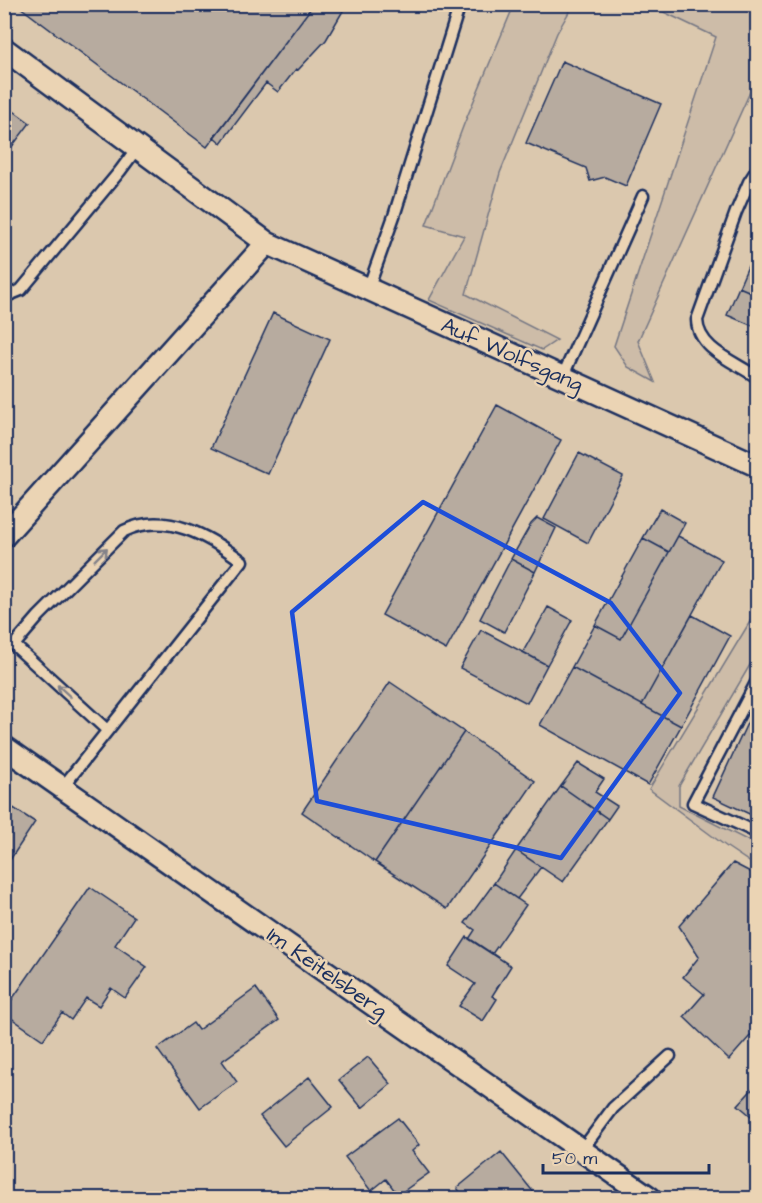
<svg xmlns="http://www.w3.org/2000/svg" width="762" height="1203" font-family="'Architects Daughter',sans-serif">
<rect width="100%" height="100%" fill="#ebd4b4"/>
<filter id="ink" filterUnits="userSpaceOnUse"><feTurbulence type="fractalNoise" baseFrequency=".0167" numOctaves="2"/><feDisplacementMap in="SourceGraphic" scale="12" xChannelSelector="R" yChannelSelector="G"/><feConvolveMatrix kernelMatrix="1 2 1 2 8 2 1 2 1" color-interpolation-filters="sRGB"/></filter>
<g filter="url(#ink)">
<!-- built -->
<path fill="#dbc8ae" d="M5 5H688L757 48V1198H5Z"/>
<!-- green -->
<path fill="#cdbca8" stroke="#747683" stroke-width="1.5" d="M514 5H573L557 33 500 173 466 294 557 340 542 350 429 300 464 236 426 225 464 124Z
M649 5H737L758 17 757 95 750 92 638 341 655 382 628 367 614 346 716 37Z
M757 610V653L679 786V806L757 845V867L727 847 649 789Z"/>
<!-- building -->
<path fill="#b7ab9f" stroke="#1b2f5e" stroke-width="1.5" d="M16 4H314L207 147Z
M314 4H347L326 40 298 70 296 69 278 92 266 83 221 143 214 137Z
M562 61 661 104 626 186 605 177 590 181 586 168 526 143Z
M4 104 30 123 4 157Z
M758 243V295L739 287Z
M739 287 758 295V328L727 315Z
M273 313 330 339 268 474 211 448Z
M497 405 561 440 446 650 382 615Z
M579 453 623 476 588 543 544 519Z
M660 509 685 523 669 552 643 538Z
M537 518 556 528 535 572 511 559 531 524Z
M678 536 722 560 642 705 572 667 595 625 621 639Z
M643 538 669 552 621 639 595 625Z
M511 559 535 572 504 632 480 619Z
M548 607 572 620 547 665 523 652Z
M692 615 730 636 681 726 642 705Z
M481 630 547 665 527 703 460 668Z
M572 667 681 726 648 785 540 725Z
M390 682 464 732 375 862 302 812Z
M758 702V720L750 717Z
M750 717 758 720V818L713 797Z
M464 732 535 781 447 909 375 862Z
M578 763 604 779 595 792 617 806 608 819 561 786Z
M561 786 608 819 563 882 516 850Z
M4 802 35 822 4 869Z
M516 850 541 867 517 899 494 883Z
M733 863 758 876V1027L729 1060 684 1017 704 994 683 977 699 957 679 926Z
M494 883 526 905 492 954 469 939 475 930 465 923Z
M90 887 134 917 115 945 147 967 125 998 111 988 99 1006 86 998 71 1020 62 1013 43 1040 4 1013V1011Z
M467 937 511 966 492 996 497 999 483 1021 459 1006 475 984 448 966Z
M256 988 279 1020 222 1061 237 1082 200 1108 157 1049 193 1023 198 1030Z
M368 1057 391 1084 362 1108 339 1080Z
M309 1077 333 1107 284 1146 260 1116Z
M758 1083V1122L738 1105Z
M398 1118 419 1145 412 1151 429 1173 398 1195 386 1179 371 1191 345 1157Z
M501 1152 535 1194 529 1198H465L457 1188Z"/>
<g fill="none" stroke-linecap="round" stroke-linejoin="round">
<defs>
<path id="service" d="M758 168 749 182 736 212 697 320C698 350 736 362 758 378
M368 289 394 216 460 4
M4 297 21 290 120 171 137 148
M562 378 643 196
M758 679 693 803 758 833
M62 788 242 561C210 537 166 510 124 531L39 616 14 645 107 730
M581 1151 613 1108 670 1056"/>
<path id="minor" d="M4 49 267 243 758 466
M4 536 267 243
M4 747 650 1198"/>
</defs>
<!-- service casing -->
<use href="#service" stroke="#1b2f5e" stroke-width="15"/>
<!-- minor casing -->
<use href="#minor" stroke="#1b2f5e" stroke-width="26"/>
<!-- service -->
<use href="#service" stroke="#ebd4b4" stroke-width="10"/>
<!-- minor -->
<use href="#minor" stroke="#ebd4b4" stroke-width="21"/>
</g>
<!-- one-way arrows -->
<defs><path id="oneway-shaft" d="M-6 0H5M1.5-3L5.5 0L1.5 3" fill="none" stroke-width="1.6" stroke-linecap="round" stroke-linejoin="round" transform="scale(1.5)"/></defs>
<g stroke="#838289">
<use href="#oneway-shaft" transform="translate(101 554) rotate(-45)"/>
<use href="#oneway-shaft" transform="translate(64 691) rotate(-138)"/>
</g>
</g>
<!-- marked area -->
<path fill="none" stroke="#1d4ed8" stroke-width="4.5" stroke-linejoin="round" d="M423 502 611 603 680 693 561 858 317 801 292 612Z"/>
<g text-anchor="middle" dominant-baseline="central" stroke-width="5" stroke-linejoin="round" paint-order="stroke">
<!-- street labels -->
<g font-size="22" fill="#1b2f5e" stroke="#ebd4b4">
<text transform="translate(512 355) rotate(24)">Auf Wolfsgang</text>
<text transform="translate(327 973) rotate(35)">Im Keitelsberg</text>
</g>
</g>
<!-- margin -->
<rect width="762" height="1203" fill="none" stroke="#ebd4b4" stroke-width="24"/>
<rect x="12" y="12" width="738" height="1179" fill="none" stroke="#1b2f5e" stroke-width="2" filter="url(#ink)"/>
<!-- scale -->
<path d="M543 1164v9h166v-9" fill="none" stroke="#1b2f5e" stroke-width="3"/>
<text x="552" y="1164" font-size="18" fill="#1b2f5e" stroke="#ebd4b4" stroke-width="4.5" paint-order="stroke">50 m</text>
</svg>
